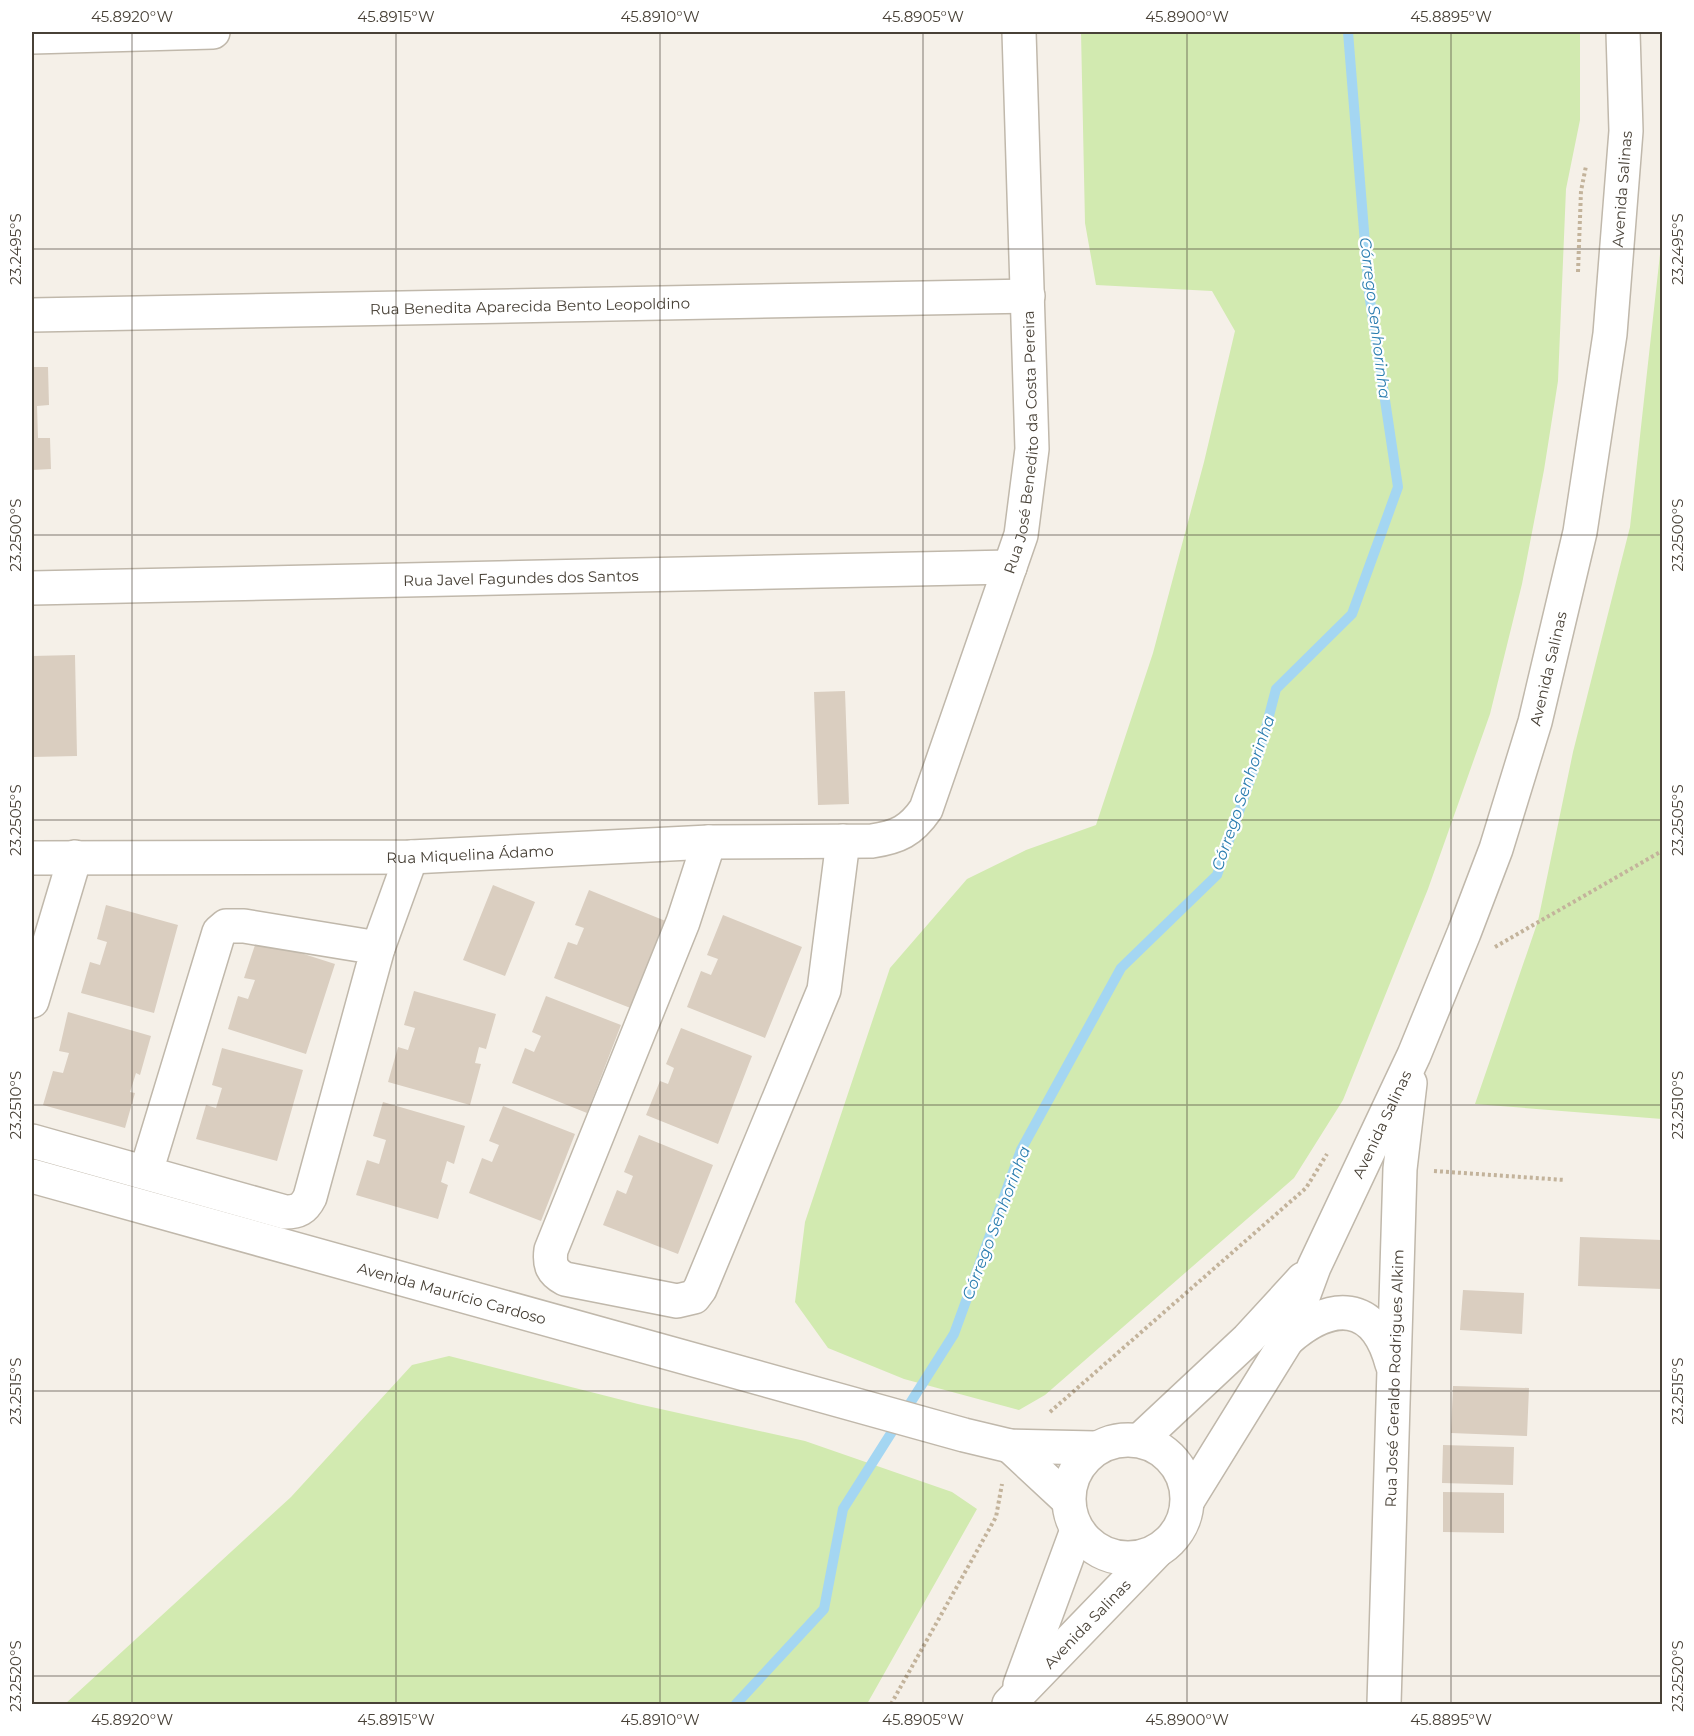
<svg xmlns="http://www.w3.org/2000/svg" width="1694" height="1736" font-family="Montserrat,sans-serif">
<rect width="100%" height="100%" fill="#f5f0e8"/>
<!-- green -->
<path fill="#d2eab0" d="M1081 32H1580V120L1566 189 1558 381 1544 470 1522 584 1490 714 1428 889 1343 1100 1294 1178 1045 1395 1019 1410 904 1379 828 1348 795 1302 805 1222 890 968 967 879 1026 850 1096 825 1153 653 1204 462 1235 331 1212 291 1096 285 1085 223Z
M1662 236V1119L1475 1104 1538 921 1573 752 1630 527Z
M449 1356 638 1404 805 1441 952 1492 977 1509 867 1704H65L291 1497 412 1365Z"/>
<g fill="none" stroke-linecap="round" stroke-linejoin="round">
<!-- stream -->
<path stroke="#a4d6f2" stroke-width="10" d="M736 1704 824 1609 843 1509 954 1334 1021 1150 1121 968 1217 875 1259 754 1276 689 1352 614 1398 487 1369 293 1348 32"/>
</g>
<!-- building -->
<path fill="#dacec0" d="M32 367H48L49 405 37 406 38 438H50L51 469 32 470Z
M75 655 77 756 32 757V656Z
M845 691 849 804 818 805 814 692Z
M493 885 535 902 505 976 463 960Z
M589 890 668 922 633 1009 554 978 568 942 577 945 584 928 575 925Z
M106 905 178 925 154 1013 81 993 90 962 100 965 107 942 97 939Z
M723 915 802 947 765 1038 687 1007 701 971 711 975 718 959 707 955Z
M257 939 335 964 306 1054 228 1029 238 996 248 999 255 980 244 978Z
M414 991 496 1014 486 1049 479 1047 475 1063 481 1064 470 1105 388 1082 398 1047 408 1050 415 1028 404 1025Z
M546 996 621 1025 587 1113 512 1083 525 1048 534 1052 541 1036 532 1032Z
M68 1012 151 1036 140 1075 136 1073 130 1092 135 1093 125 1128 43 1105 53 1071 63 1073 69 1053 59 1051Z
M681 1028 752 1056 718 1144 646 1115 660 1081 668 1084 674 1068 666 1064Z
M222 1048 303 1070 277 1161 196 1139 206 1105 216 1108 222 1088 212 1085Z
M383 1102 465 1126 454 1164 447 1161 441 1182 448 1185 438 1219 356 1195 367 1160 379 1164 386 1140 373 1136Z
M503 1106 575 1134 541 1221 469 1193 482 1158 492 1162 499 1145 489 1141Z
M639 1135 713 1165 678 1254 603 1225 617 1190 626 1194 633 1176 624 1172Z
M1580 1237 1662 1240V1289L1578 1286Z
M1463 1290 1524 1293 1522 1334 1460 1330Z
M1453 1386 1529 1388 1527 1436 1451 1433Z
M1443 1445 1514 1447 1513 1485 1442 1483Z
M1443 1492 1504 1493V1533L1443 1532Z"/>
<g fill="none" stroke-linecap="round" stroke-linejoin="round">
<defs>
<g id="minor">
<path d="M32 37 213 32"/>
<path id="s1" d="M32 315 1028 296"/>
<path id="s2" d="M32 588 1010 567"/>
<path d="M709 842 683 922 551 1250C549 1265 552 1272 565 1279L677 1301 694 1297 700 1289 824 990 843 841"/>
<path id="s3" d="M32 858 411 857 709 842 872 841C898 837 911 831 926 809L1021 535 1032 449 1019 32"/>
<path d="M378 948 411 857"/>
<path d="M32 1001 75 857"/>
<path d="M32 1141 285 1212C298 1212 304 1209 310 1197L378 948 244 926H226L219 932 146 1172"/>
<path id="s4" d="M32 1176 964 1435 1010 1446 1095 1448"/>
<path d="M1287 1340C1331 1301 1375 1300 1392 1364"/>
<circle cx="1128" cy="1499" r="59"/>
<path d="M1140 1440 1248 1339 1303 1279"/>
<path d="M1010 1446 1068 1500"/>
<path id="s5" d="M1188 1500 1287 1340 1314 1267 1414 1055 1464 933 1496 849 1535 722 1580 532 1610 334 1626 131 1623 32"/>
<path d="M1020 1685 1077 1530"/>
<path id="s6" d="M1009 1704 1157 1551"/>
<path id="s7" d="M1384 1704 1400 1169 1410 1083"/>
</g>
</defs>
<!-- minor casing -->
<use href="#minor" stroke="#c0b8ab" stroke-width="36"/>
<!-- path -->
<path stroke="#c3b39b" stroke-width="4" stroke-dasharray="3 3" stroke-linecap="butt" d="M1578 272 1581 191 1586 166
M1495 947 1662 851
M1434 1171 1565 1180
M1050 1412 1306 1188 1327 1154
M891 1704 996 1517 1002 1484"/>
<!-- minor -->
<use href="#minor" stroke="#fff" stroke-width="33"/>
</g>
<!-- ticks -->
<path fill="none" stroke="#484137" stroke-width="1.5" stroke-opacity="0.45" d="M132 32V1704M396 32V1704M660 32V1704M923 32V1704M1187 32V1704M1451 32V1704M32 249H1662M32 535H1662M32 820H1662M32 1105H1662M32 1391H1662M32 1676H1662"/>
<g text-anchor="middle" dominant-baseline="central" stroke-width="4.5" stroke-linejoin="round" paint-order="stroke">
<!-- street labels -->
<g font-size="15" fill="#484137" stroke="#fff">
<text stroke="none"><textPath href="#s5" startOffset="1396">Avenida Salinas</textPath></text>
<text stroke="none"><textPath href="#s1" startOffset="498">Rua Benedita Aparecida Bento Leopoldino</textPath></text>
<text stroke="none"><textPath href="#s3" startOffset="1288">Rua José Benedito da Costa Pereira</textPath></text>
<text stroke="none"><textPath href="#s2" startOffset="489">Rua Javel Fagundes dos Santos</textPath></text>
<text stroke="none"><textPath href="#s5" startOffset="910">Avenida Salinas</textPath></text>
<text stroke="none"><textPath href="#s3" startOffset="438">Rua Miquelina Ádamo</textPath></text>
<text stroke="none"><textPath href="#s5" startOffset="424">Avenida Salinas</textPath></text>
<text stroke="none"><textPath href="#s4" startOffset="436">Avenida Maurício Cardoso</textPath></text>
<text stroke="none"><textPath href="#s7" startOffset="326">Rua José Geraldo Rodrigues Alkim</textPath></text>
<text stroke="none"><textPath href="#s6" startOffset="112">Avenida Salinas</textPath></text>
</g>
<!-- water labels -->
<g font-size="16" font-style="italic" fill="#2b7db0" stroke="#fff">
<text transform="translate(1375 318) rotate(83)">Córrego Senhorinha</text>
<text transform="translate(1243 793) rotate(-71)">Córrego Senhorinha</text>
<text transform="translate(996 1223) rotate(-69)">Córrego Senhorinha</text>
</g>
</g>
<!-- border -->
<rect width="1694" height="1736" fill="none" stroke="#ffffff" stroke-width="66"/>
<rect x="33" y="33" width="1628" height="1670" fill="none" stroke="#484137" stroke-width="2"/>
<g font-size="15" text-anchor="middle" fill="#484137">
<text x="132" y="22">45.8920°W</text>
<text x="396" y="22">45.8915°W</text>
<text x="660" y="22">45.8910°W</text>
<text x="923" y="22">45.8905°W</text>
<text x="1187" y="22">45.8900°W</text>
<text x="1451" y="22">45.8895°W</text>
<text transform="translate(16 249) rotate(-90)" y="5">23.2495°S</text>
<text transform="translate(1678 249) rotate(-90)" y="5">23.2495°S</text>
<text transform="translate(16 535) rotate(-90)" y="5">23.2500°S</text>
<text transform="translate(1678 535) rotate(-90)" y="5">23.2500°S</text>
<text transform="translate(16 820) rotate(-90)" y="5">23.2505°S</text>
<text transform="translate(1678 820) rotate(-90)" y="5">23.2505°S</text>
<text transform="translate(16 1105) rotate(-90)" y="5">23.2510°S</text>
<text transform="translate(1678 1105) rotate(-90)" y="5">23.2510°S</text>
<text transform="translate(16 1391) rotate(-90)" y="5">23.2515°S</text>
<text transform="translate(1678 1391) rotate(-90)" y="5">23.2515°S</text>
<text transform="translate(16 1676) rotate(-90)" y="5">23.2520°S</text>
<text transform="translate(1678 1676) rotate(-90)" y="5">23.2520°S</text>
<text x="132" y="1725">45.8920°W</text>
<text x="396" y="1725">45.8915°W</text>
<text x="660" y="1725">45.8910°W</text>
<text x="923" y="1725">45.8905°W</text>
<text x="1187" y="1725">45.8900°W</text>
<text x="1451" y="1725">45.8895°W</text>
</g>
</svg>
